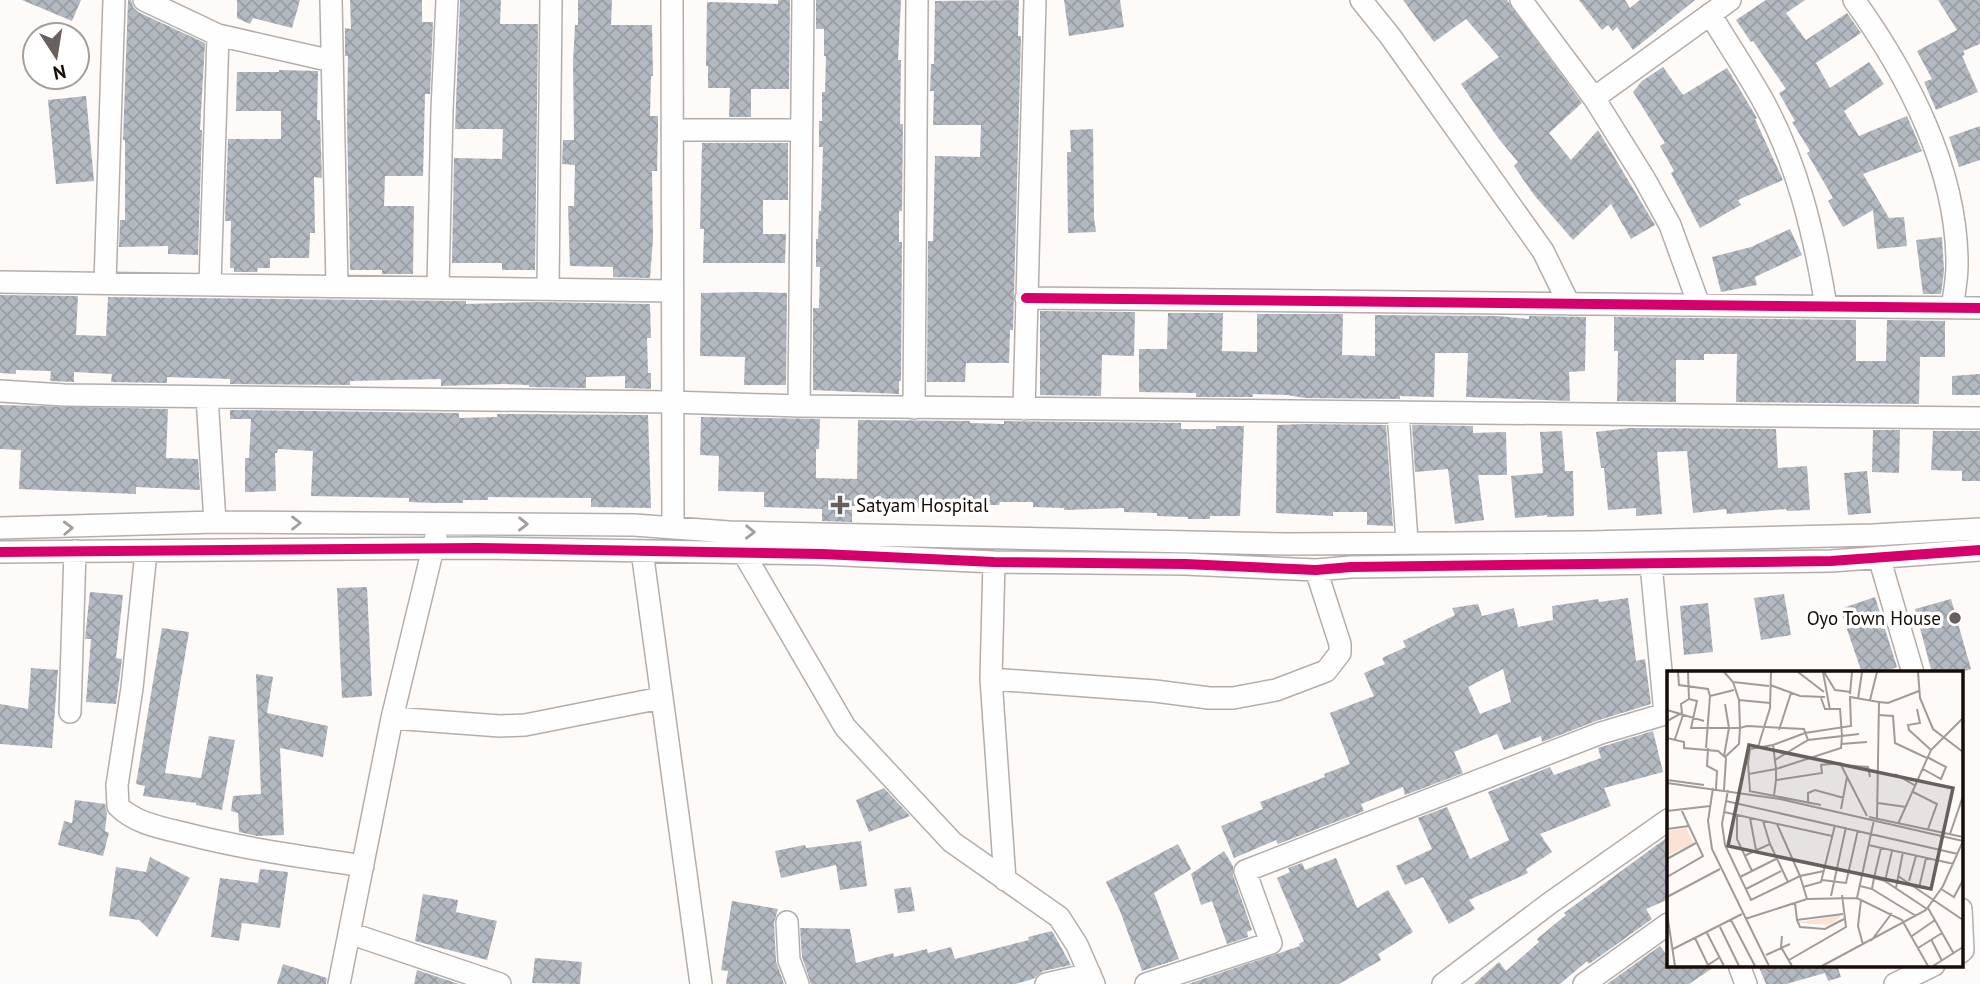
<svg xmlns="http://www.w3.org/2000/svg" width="1980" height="984" font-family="'PT Sans',sans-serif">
<defs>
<pattern id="building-cross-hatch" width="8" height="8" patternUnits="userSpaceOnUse" patternTransform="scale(1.75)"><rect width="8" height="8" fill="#b3b9c0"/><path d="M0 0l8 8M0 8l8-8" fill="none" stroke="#999ea4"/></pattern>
</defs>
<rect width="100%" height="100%" fill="#fdfaf8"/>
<!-- building -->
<path fill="url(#building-cross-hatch)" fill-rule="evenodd" d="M22 0H81L72 21Z
M128 0H131L133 7 138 12 205 43 200 130H202L198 255 168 254V246L119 247 120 220H125V140H123Z
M237 0H300L292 28 253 18 250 24 237 18Z
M350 0H422V22H433L430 94H425L423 176H385L384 206H414L413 274H382V270H350L347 120 348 56H345V28L351 29Z
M460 0H501L500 24H538L535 270H502V263H452L454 158 502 159 503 129H455Z
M578 0H612L611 25H652L653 76H651L650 116H658V133L657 171H652L653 239 650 278 613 277V267L570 266 568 206H574L575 165 562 164 563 140H574L573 62 575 25H578Z
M778 0H790L789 89H751V117H729L730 88H708V66H706L707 2 778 4Z
M816 0H901L898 60H901L900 124H903L902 211H899V242H902L901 381H899V394L813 390V308H819L820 267H816V239H818L819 211H821L822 181 823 147H819V121H822V92H825L826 56H824V29H816Z
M1019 0 1018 36H1021L1013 330H1010L1009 363H966L965 382H927L928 241H933L935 156 980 157 981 125H933L934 91H930L931 64H934L935 1Z
M1064 0H1120L1124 27 1069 36Z
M1403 0H1507L1582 103 1549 133 1571 160 1598 130 1655 225 1631 239 1611 204 1573 240 1534 195 1514 166 1518 162 1498 138 1461 84 1499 57 1466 19 1434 42Z
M1579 0H1625L1630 8 1640 0H1695L1633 50 1617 27 1613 31 1608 25 1602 30Z
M1766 0H1805L1786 13 1806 40 1847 13 1861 33 1816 63 1830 88 1869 62 1884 84 1844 111 1859 136 1907 116 1922 151 1863 174 1889 218 1904 217 1907 246 1877 249 1873 210 1843 227 1828 201 1833 198 1807 153 1810 151 1792 122 1795 121 1779 93 1786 89 1753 41 1751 42 1736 20Z
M1938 0H1980V44L1963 51 1965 55 1962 56 1978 92 1936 110 1924 82 1932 79 1917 51 1957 30Z
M1663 67 1683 95 1727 68 1757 118 1755 119 1783 180 1738 200 1741 205 1700 228 1671 173 1674 171 1660 146 1665 143 1633 92 1642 81Z
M279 70 318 71 317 120H320L322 178 314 177 315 233H310L309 258H270V268H258L257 272H234V268H230L231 221H225L228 139H281V111H236L237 72H279Z
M86 96 94 181 56 184 48 100Z
M1980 126V160L1959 167 1949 137Z
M1093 129 1094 218 1096 232 1068 233 1067 152H1071L1070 130Z
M702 143H788V200H763V234H786L785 263H703L704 229H700Z
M1790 229 1802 255 1755 277 1757 285 1721 292 1712 257 1751 247Z
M1942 237 1944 271 1941 294H1923L1916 240Z
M751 292 787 293 786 385H744L745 357 700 356 701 293Z
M0 295 78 296 76 335 106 336 108 297 466 301V304L533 302 650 304 651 338H647L648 373H651V389L625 388V376L586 377V388L529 387V385L503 384 441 386V379L350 381V385L230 384V379L167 377V383L111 382 112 374 74 372V382L50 381 51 371 16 370V374L0 373Z
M1040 311 1135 312 1134 356 1102 355 1101 396 1040 395Z
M1168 313H1223L1222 351 1257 352V314H1343L1342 355 1375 356V315L1498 316 1529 319V316L1586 317 1585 371 1569 372 1570 401 1466 397 1468 353H1435L1434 397 1400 396V399L1305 398 1287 395 1253 394V397H1196V393L1139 392V349H1167Z
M1614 317 1856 320V361H1886L1887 320 1945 321V357H1920L1919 404 1736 402 1737 354H1704V360H1676V402L1617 401 1618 351H1614Z
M1980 374V395H1952V376Z
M0 405 168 409 166 458 198 459 200 490 136 487V494L19 489 21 450 0 449Z
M230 410 459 413V418L497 417V414L648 415 651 508 591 507V498L488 497V500H463V503H436L409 502V498L311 496 313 451 278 449 277 453H275L276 491 245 492V458H249L251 419H230Z
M701 417 820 419 819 449H816V478L857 479 858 420 970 421V423L1004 424V421L1181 423V429H1216V426H1244L1240 516H1210V519H1188V517L1157 516V513L1124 512V508L1064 510V508L1033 507V502H1000L999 505H970V514L950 513V509L912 508V513L885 512V507L852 506V522L822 521V509L764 507V492L718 491 719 456 700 455Z
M1305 424 1386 425 1393 526 1367 525V512H1333V516L1276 513 1277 425Z
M1412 425 1473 426V433L1506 432 1507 475H1478L1484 520 1455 524 1448 469 1415 472Z
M1630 428 1776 429 1778 468 1807 466 1810 510 1787 511 1786 509 1727 514 1726 509 1693 513 1687 451 1657 452 1662 514 1636 516V508L1608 510 1604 468H1601L1596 432Z
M1873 430H1900L1899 473 1872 472Z
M1562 431 1565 471H1573L1574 516 1547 517V515L1515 518 1511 476 1543 473 1540 432Z
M1933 431H1980V481H1962V471L1931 470Z
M1867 471 1871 513 1848 515 1844 473Z
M367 587 372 696 342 698 337 588Z
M90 592 123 595 116 658 122 659 116 704 86 702 91 639H85Z
M1784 594 1791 635 1761 640 1754 598Z
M1875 597 1897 667 1881 673H1862L1840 609Z
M1628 598 1636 661 1645 659 1651 704 1596 721 1542 742 1541 736 1504 750 1497 734 1454 752 1463 773 1405 795 1403 787 1361 804 1364 811 1278 844 1276 840 1234 858 1221 826 1263 809 1260 802 1325 777 1324 774 1350 764 1330 713 1374 696 1364 673 1385 664 1382 658 1406 647 1403 641 1455 615 1452 608 1478 604 1482 616 1514 608 1518 627 1553 620 1552 606 1598 599 1599 602ZM1503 669 1511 702 1480 714 1468 687Z
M1951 599 1971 669 1960 673H1932L1915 609Z
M1708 603 1713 652 1684 655 1680 606Z
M162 628 189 632 165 773 201 778 209 736 235 740 222 810 196 805V803L143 796 145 786 136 784Z
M31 668 58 670 52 748 0 744V704L28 709Z
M256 674 273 677 267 713 328 726 323 757 280 748 284 835 257 836 239 832 238 813 231 811 233 796 261 794Z
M1653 731 1663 772 1604 788 1611 806 1540 834 1552 852 1526 869 1528 873 1469 900 1475 909 1449 924 1423 877 1405 885 1396 866 1432 849 1418 818 1447 807 1470 859 1509 840 1488 792 1550 767 1554 775 1601 758 1598 748Z
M884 788 910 816 869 832 856 800Z
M75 800 105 804 107 813 105 831 109 833 103 856 58 845 64 821 72 823Z
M1669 836V899L1646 909 1652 919 1589 964 1587 961 1560 984H1474L1499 962 1506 971 1539 942 1537 939 1566 915 1564 913Z
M861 841 867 886 840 890 836 865 781 878 775 851 805 845 806 848Z
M1178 844 1191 869 1154 893 1179 959 1142 971 1120 911 1106 882Z
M1224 851 1233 866V875L1252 930 1247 932 1248 937 1227 944 1212 901 1201 905 1191 874Z
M150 857 190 878 157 937 139 920 109 916 116 867 146 872Z
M1336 858 1357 908 1388 890 1413 932 1378 954 1381 960 1339 984H1188L1300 946 1299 944 1304 941 1277 878 1290 872 1288 868 1302 863 1305 870Z
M260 869 288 872 280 928 242 923 239 941 211 937 220 878 258 883Z
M911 887 915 911 898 913 894 889Z
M423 894 458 900 456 912 497 921 487 960 415 941Z
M732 901 778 909 774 923 776 961 784 984H726L728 971 721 970Z
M800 928 850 929 856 963 893 953 894 957 927 949 928 953 951 947 955 959 1029 940 1028 937 1052 931 1071 965 1043 971 1033 979 1015 984H811L802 957Z
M1660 946 1669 958V965H1717L1689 984H1607Z
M535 958 582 962 580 984 532 983Z
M283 964 327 978 326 984H277Z
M1758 965H1837L1841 977 1828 981 1825 973 1786 984H1766Z
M417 970 459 984H414Z"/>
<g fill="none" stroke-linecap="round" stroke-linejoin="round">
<defs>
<path id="minor" d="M144 0 218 35 332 61
M331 0 337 286
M672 0 673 526
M1361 0 1390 36 1543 251 1569 304
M1521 0 1594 98
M1854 0C1908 75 1958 171 1957 266 1957 280 1954 294 1952 308
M1710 14C1727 42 1745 69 1761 97 1797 161 1814 233 1826 306
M672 130H801
M0 282 672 291
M105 283 114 0
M210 284 218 35
M438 287 442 110 447 0
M548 289 551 0
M1026 298 1980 308
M1699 305 1670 225 1644 178 1594 98 1730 0
M0 391 64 395 671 402 799 406 1980 418
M207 397 215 522
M799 406 803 0
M914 408 917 0
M1024 409 1035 0
M1398 412 1407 541
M0 528 215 522 634 525 729 532 1287 544 1589 542 1873 535 1980 529
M642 551 701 984
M0 552 478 548 822 554 994 562 1185 564 1316 570 1351 567 1831 561 1980 550
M146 552 132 688 117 785 118 806C136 824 163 828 187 834 245 849 304 857 363 866
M743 552 845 727 952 842 1059 917 1077 945 1094 984
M1879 557 1913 673
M994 562 991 679 1005 880
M991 679 1155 691 1209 698H1233L1276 690 1326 671 1340 653V644L1316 570
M70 712 75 551
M392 718 500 726 525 725 661 698
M1961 909 1963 950 1961 952
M787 922 789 960 798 984
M349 933 500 984
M1742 965 1740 968 1746 984
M339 984 392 718 436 536
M1046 984 1090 974
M1146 984 1271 943 1245 871 1601 733 1665 714 1651 564
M1443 984 1550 903 1668 820
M1584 984 1668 924
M1895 984 1934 965"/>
</defs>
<!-- minor casing -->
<use href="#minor" stroke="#b4aeab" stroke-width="24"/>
<!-- minor -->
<use href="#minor" stroke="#fffefe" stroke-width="21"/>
<defs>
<path id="cycleway" d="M1026 298 1980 308
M0 552 478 548 822 554 994 562 1185 564 1316 570 1351 567 1831 561 1980 550"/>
</defs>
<!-- cycleway casing -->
<use href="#cycleway" stroke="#fff" stroke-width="15"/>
<!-- cycleway -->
<use href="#cycleway" stroke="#d6006c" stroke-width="10"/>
</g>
<!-- one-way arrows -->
<defs><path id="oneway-chevron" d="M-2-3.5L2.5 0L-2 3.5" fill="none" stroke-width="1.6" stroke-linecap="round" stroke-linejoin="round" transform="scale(1.75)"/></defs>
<g stroke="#a29e9c">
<use href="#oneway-chevron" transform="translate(296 523)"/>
<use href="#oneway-chevron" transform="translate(523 524) rotate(1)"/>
<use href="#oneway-chevron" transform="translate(68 528) rotate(-2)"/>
<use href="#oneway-chevron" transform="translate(750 532) rotate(1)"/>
</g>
<!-- markers -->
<g fill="#68605c" stroke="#fff" stroke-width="2.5">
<path d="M836.5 494.5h7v7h7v7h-7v7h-7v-7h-7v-7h7z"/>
<circle cx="1955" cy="618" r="7"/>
</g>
<g text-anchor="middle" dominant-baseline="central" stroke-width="7" stroke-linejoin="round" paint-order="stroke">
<!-- poi labels -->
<g font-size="19" fill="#170d08" stroke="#fff" text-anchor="start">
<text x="856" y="505">Satyam Hospital</text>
<text x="1941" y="618" text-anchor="end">Oyo Town House</text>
</g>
</g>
<!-- overview -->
<g transform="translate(1667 671)">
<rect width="296" height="296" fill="#fdfaf8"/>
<path d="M19 157 27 172 0 185V160ZM175 244 164 254 132 252V251Z" fill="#fce1d5"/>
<path fill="none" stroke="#a19b98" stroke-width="2" d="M11 1 12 14 41 18 43 25M21 1 22 28M131 1 157 21M156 1 163 39M157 1 168 19 184 21M251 1 253 27 266 58 296 81M66 11 102 15M103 14 133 25 158 26M183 23 185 1M191 28 195 1M72 29 103 32M203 29 210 1M212 31 221 32 252 20M250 38 253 52 241 54 242 59 264 79M0 39 37 50M212 44 226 45 228 72 260 87M0 50 15 42 14 33 22 28 30 30 24 57H73L72 29 66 11 57 1M112 59 124 22M0 67 17 71V77L51 80 59 87 57 119M8 68 16 44M174 73 200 71M106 74 138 62 184 55 183 26 212 31 210 148M91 76 103 37 104 1M39 77 43 25 67 19M41 77 40 95 50 100 49 118M57 85 62 57 58 33M58 86 72 73 73 57 80 55 137 58 141 69M108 89 141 69 175 65 173 38H158L154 27M173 94 201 96 203 106M256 98 274 108 279 96 260 86M82 103 109 98 106 74 83 78 81 92 83 120M228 103 249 115M0 109 37 114M109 109V98L174 77 175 65 192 63M0 112 113 128 296 170 276 215 259 239 155 295M46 117 41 150 45 178 102 295M61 119 55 153 58 174 84 229 133 205 140 228M82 120 154 134M246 121 270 133 261 158M107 124 109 109 155 102 154 94 173 92 200 145M59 130 291 183M141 131V122L148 119 177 127M211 132 239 136M174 138 180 106M0 140 43 135M57 141 165 165M70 144V168L85 200M202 146 296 166M83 147 89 179M110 153 133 205 157 200M231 153 264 79 296 47M0 158 22 155M283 163 296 125M103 173 121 211M201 174 287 193M225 180 218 210 260 238M77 185 103 173 96 150M0 188 29 172M231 205 296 249M0 206 36 185 14 138M73 206 109 188M207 207 214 177M155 209 179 212 191 159M242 210 249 185M193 215 205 218 207 207 218 210M136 216 154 211 168 154M229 217 236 181M252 217 259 187M79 218 114 200M205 218 249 245M274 218 287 226 296 209M164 225 179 156M0 226 53 198M190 227 207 149M194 229 191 255 196 274M128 232 130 249 176 243M261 237 287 283M0 242 8 295M78 248 140 228 190 227 235 249 261 295M64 249 88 295M130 249 133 256 158 258 177 248M53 256 72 295M40 262 57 295M115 265 114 276 125 295M245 265 268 249M28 267 41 294 53 286M264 268 275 290M204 270 225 242M251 277 275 262M6 278 75 243M99 284 123 273M122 289 179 256 175 224M266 295 296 276"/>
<path fill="#68605c" fill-opacity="0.15" stroke="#68605c" stroke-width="3.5" d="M82 74 286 117 264 218 61 175Z"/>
<rect width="296" height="296" fill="none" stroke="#170d08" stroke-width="3.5"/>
</g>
<!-- north arrow -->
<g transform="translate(56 56) rotate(168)"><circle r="33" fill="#ffffff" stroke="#a29e9c" stroke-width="2"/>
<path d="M0-5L12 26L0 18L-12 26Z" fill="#68605c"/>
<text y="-10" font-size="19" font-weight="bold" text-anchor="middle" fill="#170d08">N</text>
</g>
</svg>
